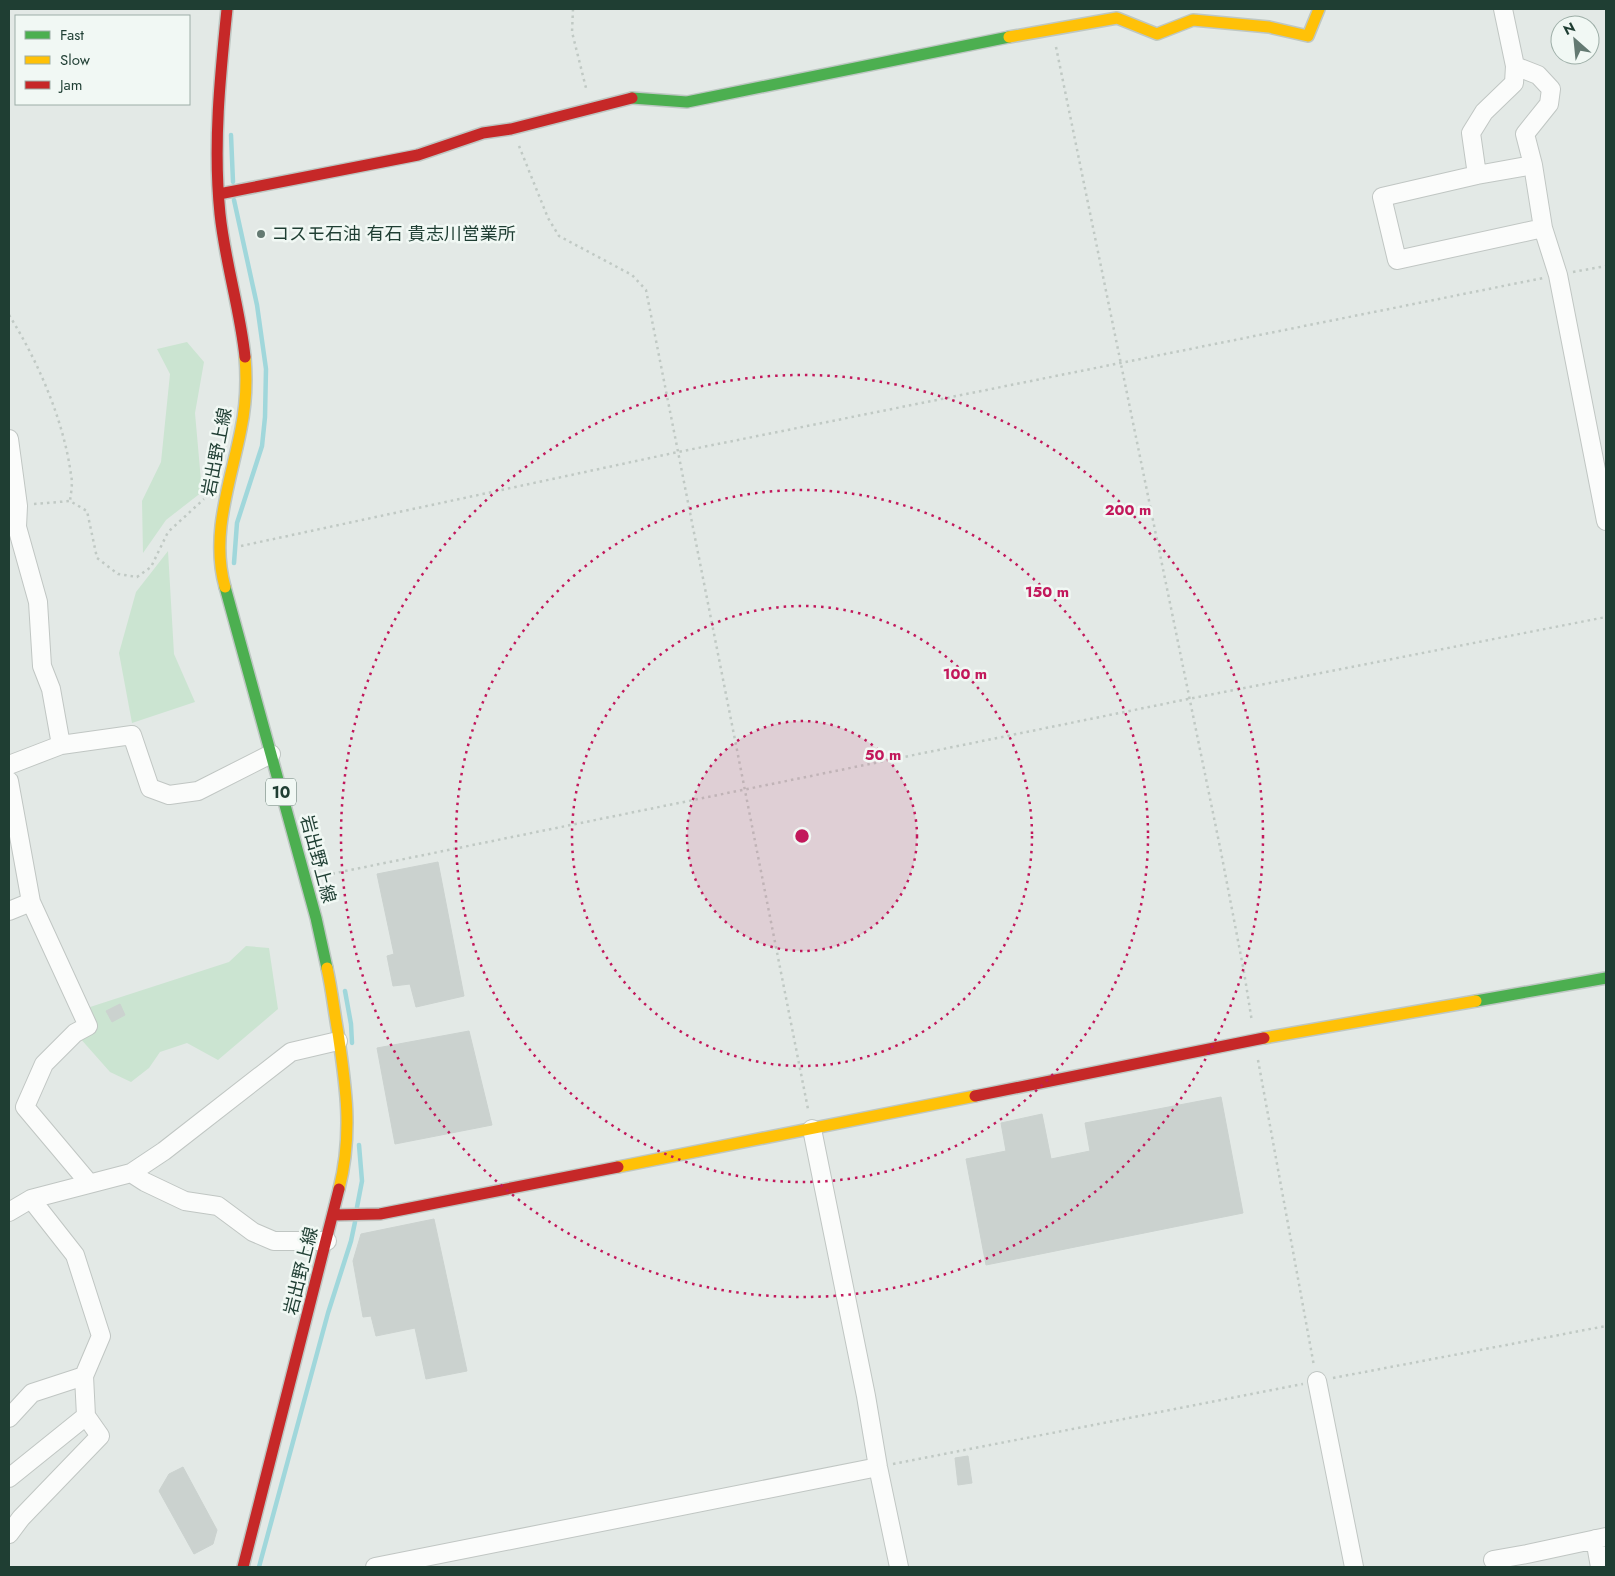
<svg xmlns="http://www.w3.org/2000/svg" width="1615" height="1576" font-family="Jost,'Noto Sans JP',sans-serif">
<rect width="100%" height="100%" fill="#e3e9e6"/>
<!-- green -->
<path fill="#cbe4d1" d="M187 342 204 362 195 413 202 492 166 520 143 553 142 501 161 462 170 374 157 349Z
M168 551 174 654 195 702 132 723 119 653 136 592Z
M246 946 269 948 278 1009 218 1060 187 1043 160 1052 149 1068 131 1082 110 1072 79 1037 87 1008 229 962Z"/>
<g fill="none" stroke-linecap="round" stroke-linejoin="round">
<!-- stream -->
<path stroke="#a0d7db" stroke-width="4.5" d="M231 135 233 182
M234 563 237 523 262 446 265 417 266 369 257 305 234 200
M345 991 351 1024 352 1043
M357 1207 362 1181 359 1145
M259 1567 328 1313 351 1241 355 1222"/>
</g>
<!-- building -->
<path fill="#cbd2cf" stroke="#cbd2cf" d="M438 862 464 996 416 1007 410 984 393 986 387 956 394 954 377 874Z
M120 1004 125 1015 112 1022 106 1011Z
M469 1031 492 1125 395 1144 377 1048Z
M1221 1097 1243 1213 986 1265 966 1159 1006 1151 1001 1123 1042 1114 1051 1159 1090 1151 1085 1123Z
M434 1219 467 1371 426 1379 415 1328 376 1336 371 1316 363 1317 353 1261 361 1234Z
M968 1456 972 1483 958 1485 955 1458Z
M183 1467 217 1530 213 1544 194 1554 159 1491 169 1474Z"/>
<g fill="none" stroke-linecap="round" stroke-linejoin="round">
<defs>
<path id="street" d="M1503 9 1515 66 1538 75 1551 89 1549 104 1525 134 1533 165 1543 228 1558 275 1606 521
M1533 165 1477 175 1382 197 1397 260 1543 228
M1477 175 1471 133 1484 112 1514 83 1515 66
M9 439 18 506 17 527 38 602 42 666 51 689 61 745
M9 765 61 745 132 735 150 788 169 795 198 791 271 754
M9 781 31 902 88 1026 75 1033 44 1064 25 1107 89 1183
M9 911 31 902
M812 1129 866 1396 878 1467 899 1567
M131 1173 145 1182 185 1201 218 1206 253 1232 274 1241H327
M9 1212 31 1199 131 1173 164 1151 291 1052 338 1041
M1317 1381 1354 1567
M9 1418 32 1393 84 1376 101 1336 75 1255 31 1199
M9 1478 86 1416
M9 1534 21 1518 100 1436 86 1416 84 1376
M1595 1539 1600 1567
M1493 1560 1527 1554 1606 1537
M375 1567 878 1467"/>
<path id="fast" d="M632 98 687 102 1009 37
M225 587 316 918 327 968
M1476 1001 1606 978"/>
<path id="slow" d="M1009 37 1117 18 1157 34 1193 20 1269 27 1308 36 1319 9
M225 587C210 534 231 481 241 429 246 405 247 381 245 357
M327 968C332 990 334 1011 338 1033 346 1087 353 1134 339 1189
M1264 1038 1476 1001
M618 1167 975 1096"/>
<path id="jam" d="M227 9C220 77 213 146 220 214 225 262 240 309 245 357
M219 194 418 155 483 133 511 129 632 98
M975 1096 1264 1038
M333 1215 380 1214 618 1167
M243 1567 339 1189"/>
</defs>
<!-- street casing -->
<use href="#street" stroke="#c0c6c3" stroke-width="20"/>
<!-- fast casing -->
<use href="#fast" stroke="#bec7c3" stroke-width="14"/>
<!-- slow casing -->
<use href="#slow" stroke="#bec7c3" stroke-width="14"/>
<!-- jam casing -->
<use href="#jam" stroke="#bec7c3" stroke-width="14"/>
<!-- path -->
<path stroke="#c0c9c4" stroke-width="2.5" stroke-dasharray="2.5 4" stroke-linecap="butt" d="M573 9 572 32 586 88
M1056 47 1221 852 1244 972 1252 1022
M519 146 548 218 559 236 632 275 646 290 808 1109
M1573 272 1606 266
M9 315C38 361 64 421 71 475 73 483 71 493 70 501
M34 504 70 501 87 511 97 558 118 574 137 577 151 567 168 532 204 499
M241 546 678 452 1543 278
M326 875 1188 699 1606 617
M1258 1060 1314 1366
M1333 1378 1606 1326
M893 1464 1303 1384"/>
<!-- street -->
<use href="#street" stroke="#fbfcfb" stroke-width="18"/>
<!-- fast -->
<use href="#fast" stroke="#4caf50" stroke-width="11"/>
<!-- slow -->
<use href="#slow" stroke="#ffc107" stroke-width="11"/>
<!-- jam -->
<use href="#jam" stroke="#c62828" stroke-width="11"/>
</g>
<!-- distance rings -->
<circle cx="802" cy="836" r="115" fill="#c2185b" fill-opacity=".12"/>
<g fill="none" stroke="#c2185b" stroke-width="2.5" stroke-dasharray="2.5 5">
<circle cx="802" cy="836" r="115"/>
<circle cx="802" cy="836" r="230"/>
<circle cx="802" cy="836" r="346"/>
<circle cx="802" cy="836" r="461"/>
</g>
<!-- markers -->
<circle fill="#647a72" stroke="#f1f8f4" stroke-width="2" cx="261" cy="234" r="5"/>
<g text-anchor="middle" dominant-baseline="central" stroke-width="5" stroke-linejoin="round" paint-order="stroke">
<!-- shield labels -->
<rect fill="#f1f8f4" stroke="#5e766d" stroke-width="1" x="266" y="778.5" width="30" height="27" rx="4"/>
<g font-size="16" font-weight="bold" fill="#1f3e33">
<text x="281" y="792">10</text>
</g>
<!-- poi labels -->
<g font-size="18" fill="#1f3e33" stroke="#f1f8f4" text-anchor="start">
<text x="271" y="234">コスモ石油 有石 貴志川営業所</text>
</g>
<!-- street labels -->
<g font-size="18" fill="#1f3e33" stroke="#f1f8f4">
<text transform="translate(217 452) rotate(-79)">岩出野上線</text>
<text transform="translate(318 859) rotate(75)">岩出野上線</text>
<text transform="translate(301 1271) rotate(-76)">岩出野上線</text>
</g>
</g>
<circle cx="802" cy="836" r="8" fill="#c2185b" stroke="#f1f8f4" stroke-width="2.5"/>
<g font-size="15" text-anchor="middle" font-weight="bold" fill="#c2185b" stroke="#f1f8f4" stroke-width="5" stroke-linejoin="round" paint-order="stroke">
<text x="1128" y="515">200 m</text>
<text x="1047" y="597">150 m</text>
<text x="965" y="679">100 m</text>
<text x="883" y="760">50 m</text>
</g>
<!-- border -->
<rect width="1615" height="1576" fill="none" stroke="#1f3e33" stroke-width="20"/>
<!-- legend -->
<rect x="15" y="15" width="175" height="90" fill="#f1f8f4" stroke="#9daea7"/>
<rect x="25" y="31" width="25" height="8" fill="#4caf50" stroke="#9daea7"/>
<text x="60" y="40" font-size="15" fill="#1f3e33">Fast</text>
<rect x="25" y="56" width="25" height="8" fill="#ffc107" stroke="#9daea7"/>
<text x="60" y="65" font-size="15" fill="#1f3e33">Slow</text>
<rect x="25" y="81" width="25" height="8" fill="#c62828" stroke="#9daea7"/>
<text x="60" y="90" font-size="15" fill="#1f3e33">Jam</text>
<!-- north arrow -->
<g transform="translate(1575 40) rotate(333)"><circle r="24" fill="#f1f8f4" stroke="#9daea7"/>
<path d="M0-4L9 19L0 12L-9 19Z" fill="#647a72"/>
<text y="-8" font-size="14" font-weight="bold" text-anchor="middle" fill="#1f3e33">N</text>
</g>
</svg>
